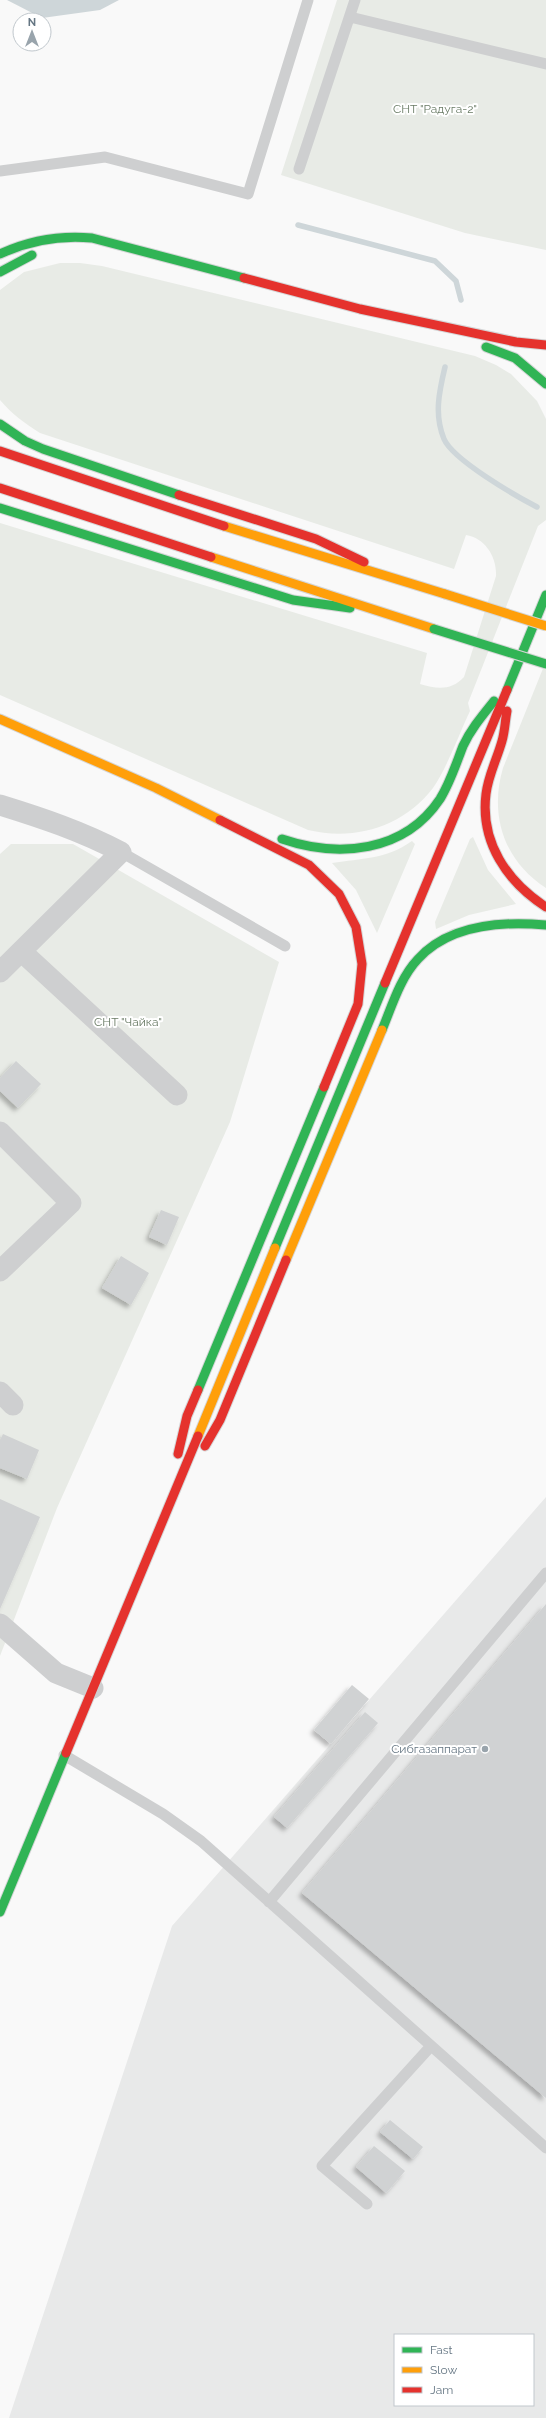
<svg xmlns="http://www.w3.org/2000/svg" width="546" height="2418" font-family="Raleway,sans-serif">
<defs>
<filter id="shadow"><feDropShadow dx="-3.5" dy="3.5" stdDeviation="2" flood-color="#0004"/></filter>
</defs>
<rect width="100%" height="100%" fill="#f9f9f9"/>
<!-- built -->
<path fill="#e8e9e9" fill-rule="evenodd" d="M546 1497V2418H9L172 1926ZM395 2335H533V2405H395Z"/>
<!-- green -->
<path fill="#e8ebe6" d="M337 0H546V250L465 233 281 175Z
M60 263H80L102 266 475 356 496 365 511 374 537 401 546 419V520L538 526 468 703 470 711C460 732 446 770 433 788 403 827 355 841 308 830L0 695V523L427 653 420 684C437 689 451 691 464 677L496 576C497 557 485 538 466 535L454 569 40 433C24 423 12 414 0 400V290L24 272Z
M546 661V888C504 861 489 815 503 768Z
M473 837 488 870 516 904 469 915 436 929 435 922 470 839Z
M412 841 415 844 377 933 356 890 332 863C362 858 385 860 412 841Z
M11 844H73L279 962 230 1122 57 1508 0 1656V854Z"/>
<!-- water -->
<path fill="#ced6d9" d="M7 0H119L100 10 42 18Z"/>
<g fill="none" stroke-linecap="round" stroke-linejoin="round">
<!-- stream -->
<path stroke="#ced6d9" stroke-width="5.5" d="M298 225 435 261 456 281 461 300
M445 367C439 392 434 415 444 439 453 460 516 496 537 507"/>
</g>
<!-- building -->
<path fill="#d0d2d3" filter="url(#shadow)" d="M16 1061 41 1084 18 1108 0 1091V1078Z
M161 1210 179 1217 167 1245 149 1237Z
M121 1256 149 1273 131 1305 102 1288Z
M3 1434 39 1450 27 1479 0 1468V1440Z
M0 1499 40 1517 0 1609Z
M546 1604V2098L302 1893Z
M352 1685 369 1699 331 1744 314 1730Z
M365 1712 378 1723 287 1828 274 1817Z
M390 2120 423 2147 413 2159 380 2132Z
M374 2146 405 2171 386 2193 356 2167Z"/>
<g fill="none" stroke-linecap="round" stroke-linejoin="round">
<defs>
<path id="fast" d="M0 254C30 240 59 235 92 238L244 278
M0 272 32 255
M486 347 515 358 546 384
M0 424 25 441 43 449 179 495
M0 508 293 600 350 608
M507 690 546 595
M282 839C338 858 404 853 440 799 450 783 456 764 463 746 471 729 482 716 494 701
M382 1030C392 1006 400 978 418 959 450 924 502 921 546 925
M275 1248 385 983
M198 1390 324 1087
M0 1912 66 1753"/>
<path id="slow" d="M224 526 445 594
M211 557 434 629
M0 719 156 788 220 820
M286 1260 382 1030
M198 1436 275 1248"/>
<path id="jam" d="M244 278 360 309 516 342 546 345
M0 451 224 526
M0 488 211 557
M179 495 316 539 364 562
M507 711C505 721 505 731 502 741 497 759 488 776 486 794 480 842 507 882 546 907
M220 820 309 865 339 894 356 927 362 964 358 1004 324 1087
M385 983 507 690
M205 1446 220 1420 286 1260
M178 1454 187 1416 198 1390
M66 1753 198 1436"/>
</defs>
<!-- fast casing -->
<use href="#fast" stroke="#d5d6d7" stroke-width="11"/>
<!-- slow casing -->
<use href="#slow" stroke="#d5d6d7" stroke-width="11"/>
<!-- jam casing -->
<use href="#jam" stroke="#d5d6d7" stroke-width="11"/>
<!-- lane -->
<path stroke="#cecfd0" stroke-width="11" d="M350 17 546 64
M299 169 355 0
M0 171 105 157 248 194 308 0
M121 852 285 946
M64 1755 163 1814 201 1841 546 2148
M269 1902 546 1573
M367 2204 322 2166 431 2046"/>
<!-- street -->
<path stroke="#cecfd0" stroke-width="21" d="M0 805C42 818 81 831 121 852L0 972
M21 951 177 1095
M0 1132 71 1203 0 1271
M0 1392 13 1405
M0 1624 56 1673 93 1688"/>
<!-- fast -->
<use href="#fast" stroke="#30b455" stroke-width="9"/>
<!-- slow -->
<use href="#slow" stroke="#ff9f0a" stroke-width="9"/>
<!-- jam -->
<use href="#jam" stroke="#e5322d" stroke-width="9"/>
<defs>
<path id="fast-bridge" d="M434 629 546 664"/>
<path id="slow-bridge" d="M445 594 546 626"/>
</defs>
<!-- fast-bridge casing -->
<use href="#fast-bridge" stroke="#d5d6d6" stroke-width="11" stroke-linecap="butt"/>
<!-- slow-bridge casing -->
<use href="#slow-bridge" stroke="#d5d6d6" stroke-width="11" stroke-linecap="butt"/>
<!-- fast-bridge -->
<use href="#fast-bridge" stroke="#30b455" stroke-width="9"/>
<!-- slow-bridge -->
<use href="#slow-bridge" stroke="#ff9f0a" stroke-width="9"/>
</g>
<!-- markers -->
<circle fill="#99a4ac" stroke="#fff" stroke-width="1.5" cx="485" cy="1749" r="4"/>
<g text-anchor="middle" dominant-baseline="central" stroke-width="4" stroke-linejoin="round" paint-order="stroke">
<!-- park labels -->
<g font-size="12" fill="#687a64" stroke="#fff">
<text x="435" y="109">СНТ "Радуга-2"</text>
<text x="128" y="1022">СНТ "Чайка"</text>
</g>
<!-- poi labels -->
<g font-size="12" fill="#657683" stroke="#fff" text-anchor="end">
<text x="477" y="1749">Сибгазаппарат</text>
</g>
</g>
<!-- legend -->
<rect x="394" y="2334" width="140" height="72" fill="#ffffff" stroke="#c1c8cd"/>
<rect x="402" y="2347" width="20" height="6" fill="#30b455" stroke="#c1c8cd"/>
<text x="430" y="2354" font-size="12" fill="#657683">Fast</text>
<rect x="402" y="2367" width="20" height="6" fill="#ff9f0a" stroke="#c1c8cd"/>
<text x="430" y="2374" font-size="12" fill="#657683">Slow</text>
<rect x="402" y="2387" width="20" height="6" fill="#e5322d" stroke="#c1c8cd"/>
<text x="430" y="2394" font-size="12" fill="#657683">Jam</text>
<!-- north arrow -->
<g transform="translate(32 32)"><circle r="19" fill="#ffffff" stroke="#c1c8cd"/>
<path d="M0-3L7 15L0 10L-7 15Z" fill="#99a4ac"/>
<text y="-6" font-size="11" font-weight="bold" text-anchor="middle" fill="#657683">N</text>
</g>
</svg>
